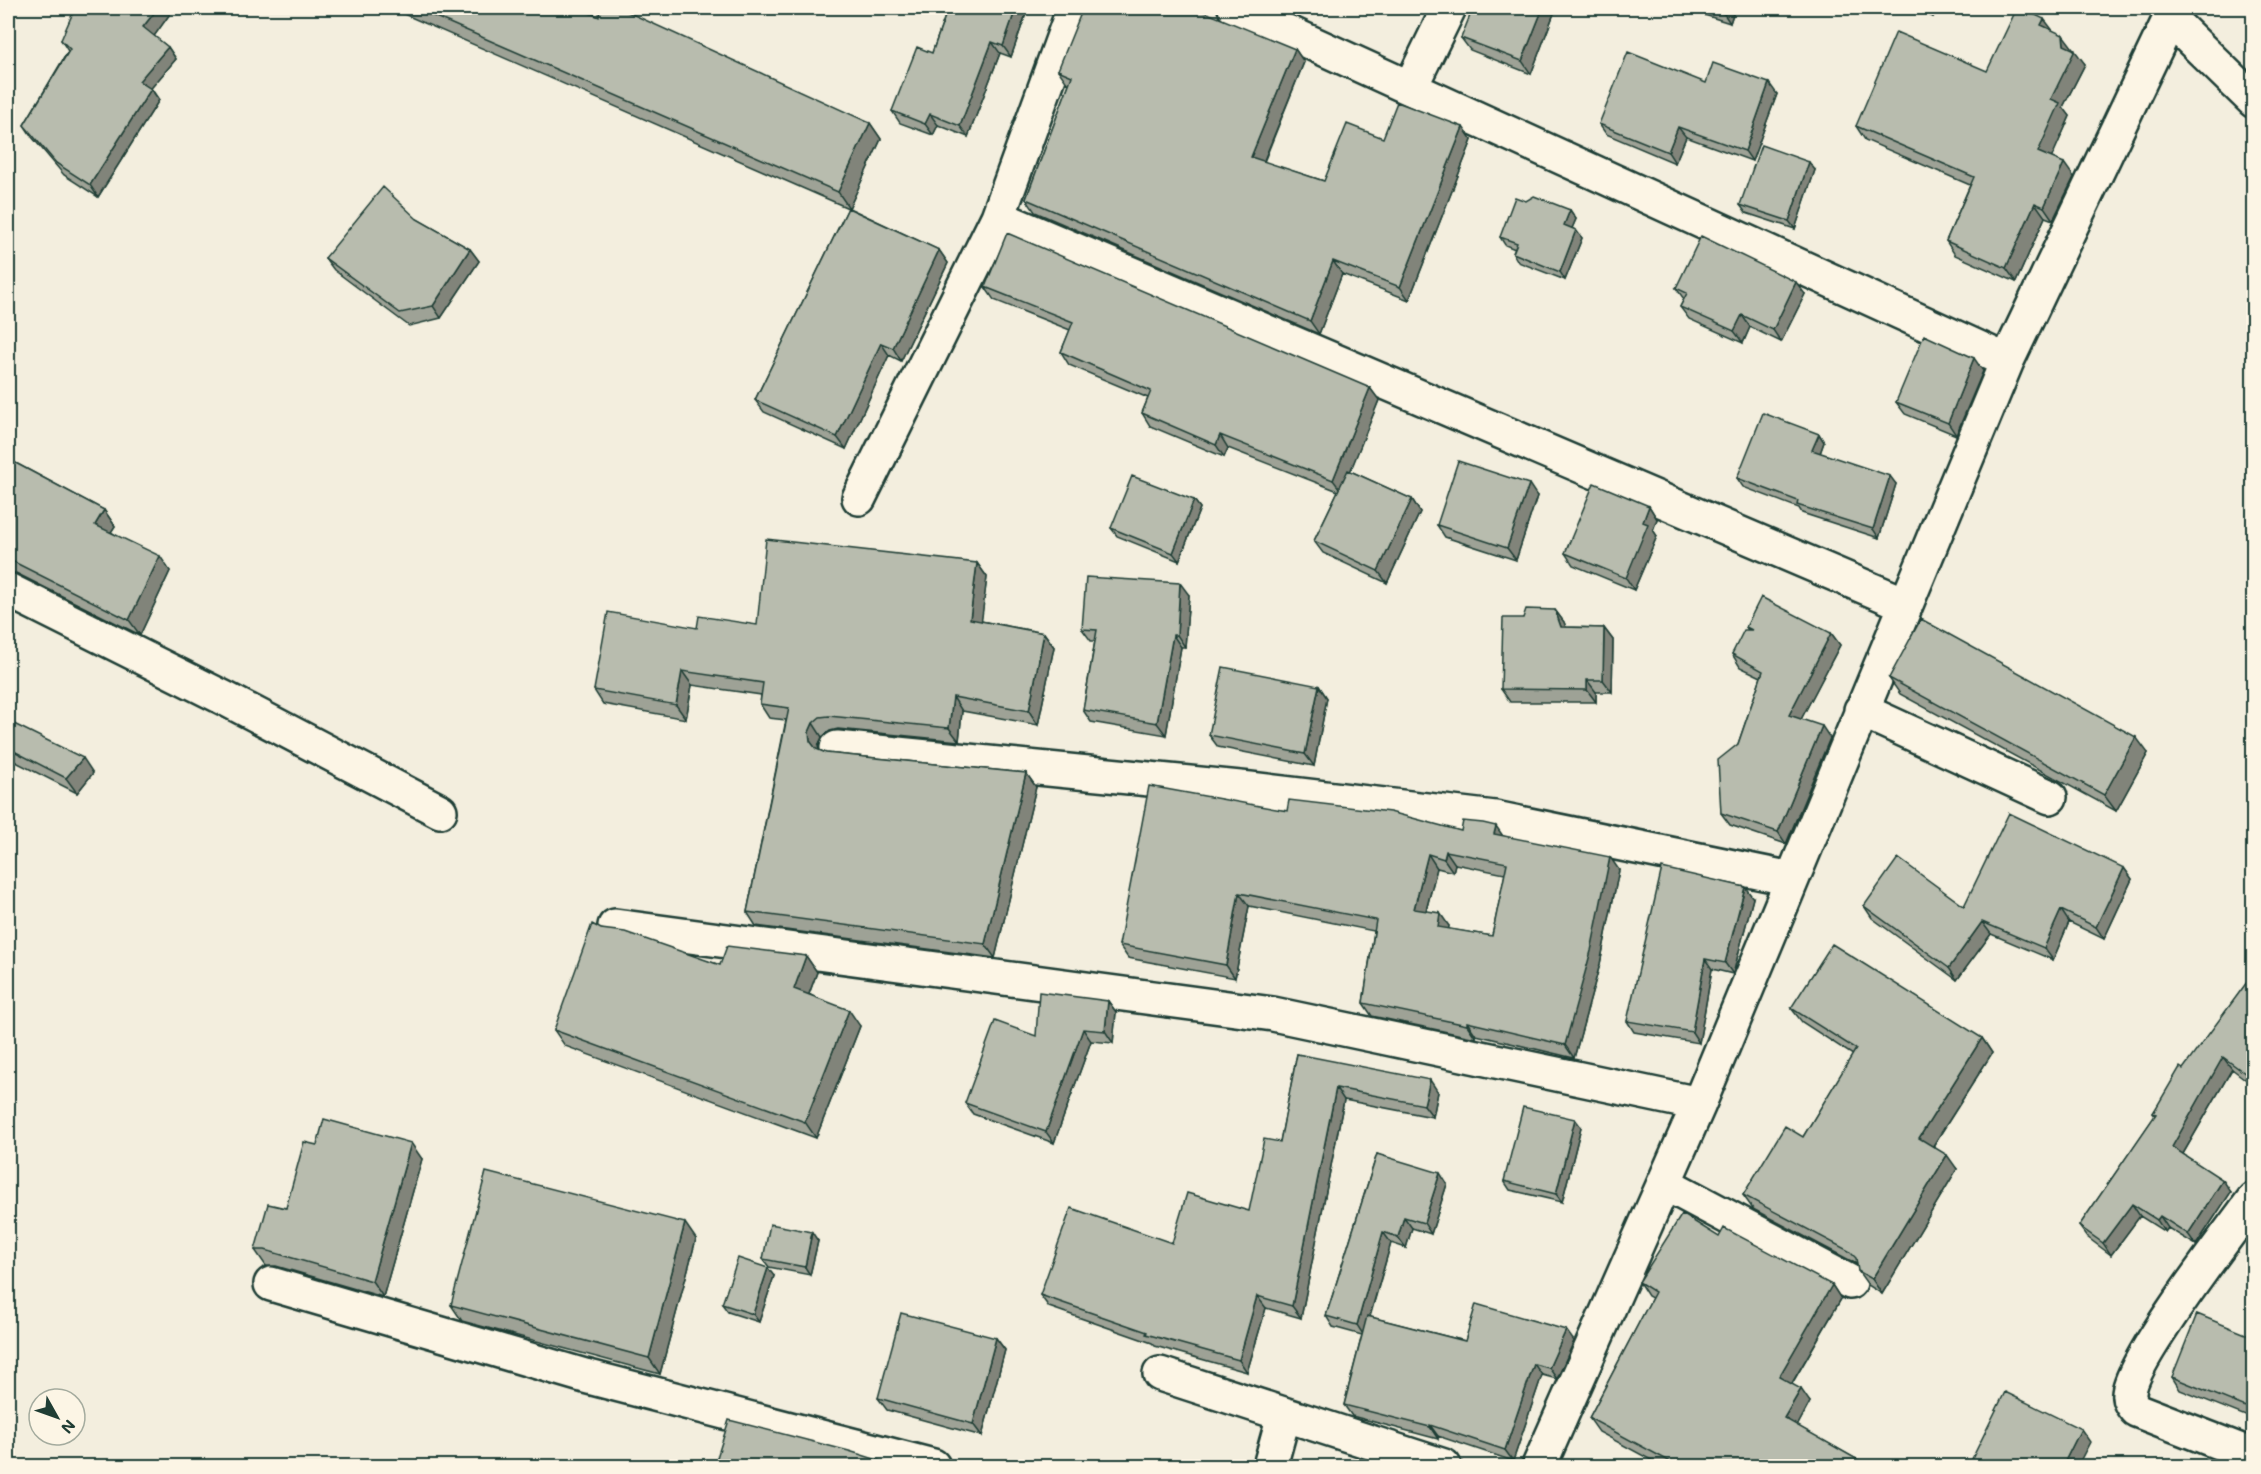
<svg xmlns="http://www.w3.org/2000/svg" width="2261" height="1474" font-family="Mali,sans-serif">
<rect width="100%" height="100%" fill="#f3eede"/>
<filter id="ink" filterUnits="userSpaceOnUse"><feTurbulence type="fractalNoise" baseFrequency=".0167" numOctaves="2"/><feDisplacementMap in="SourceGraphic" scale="12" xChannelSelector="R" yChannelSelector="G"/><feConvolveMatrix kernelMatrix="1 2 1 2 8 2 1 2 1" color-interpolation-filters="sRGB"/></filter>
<g filter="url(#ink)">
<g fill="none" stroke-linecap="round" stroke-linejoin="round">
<defs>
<path id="minor" d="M1235 8 2007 361
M2170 19 2254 101
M1410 88 1449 8
M998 217 1074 8
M859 498 998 217 1905 604
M8 590 226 699 440 811
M1861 710 2050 797
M837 748 1250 789 1495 818 1792 879
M615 926 1273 1014 1699 1104
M1664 1183 1850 1282
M2254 1199C2229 1233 2131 1360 2129 1393 2128 1400 2132 1405 2136 1410L2254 1456
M271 1284 585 1376 933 1466
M1160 1374 1444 1466
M1270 1466 1284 1415
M1539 1466 1699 1104 2007 361 2175 8"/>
</defs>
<!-- minor casing -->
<use href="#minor" stroke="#1f3d34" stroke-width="38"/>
<!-- minor -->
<use href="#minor" stroke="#fcf5e5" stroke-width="33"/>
</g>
<!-- wall -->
<path fill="#9ea296" stroke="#1f3d34" stroke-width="1.5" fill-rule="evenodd" d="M390 8H578L599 17 870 123 881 139 849 208 939 250 948 263 901 361 889 355 846 449 764 412 755 400 848 208Z
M948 8H1028L1011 57 1000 53 968 137 938 125 933 135 900 123 892 111 932 53Z
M1556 8 1531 74 1470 50 1461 38Z
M1682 8H1735L1730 23Z
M1913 8H1938L1933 17Z
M172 11 154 36 168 47 176 59 151 88 159 100 98 197 64 175 32 137 24 125 68 51 61 40Z
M2052 30 2072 49 2085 64 2063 107 2070 116 2051 158 2074 177 2053 220 2045 217 2016 282 1955 255 1946 241 1970 185 1865 140 1856 126 1987 71Z
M1295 49 1304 62 1264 162 1324 181 1383 138 1472 140 1409 300 1342 274 1319 334 1035 212 1026 199 1069 84 1067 83 1058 70Z
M1706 83 1777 94 1752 161 1686 137 1675 163 1606 134 1599 124Z
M1815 170 1795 229 1746 213 1740 205Z
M1526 201 1570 210 1576 219 1572 228 1582 238 1565 280 1518 262 1513 253 1515 249 1505 245 1500 237Z
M417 219 470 249 479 261 441 318 409 326 334 270 325 258Z
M985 287 1370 388 1379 400 1350 471 1412 499 1420 512 1387 583 1323 553 1314 541 1338 491 1228 448 1224 457 1150 426 1142 413 1148 398 1069 365 1061 352 1070 330 994 300Z
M1676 288 1805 294 1781 342 1750 327 1743 343 1689 319 1680 307 1684 299Z
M1983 371 1956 435 1905 414 1896 402Z
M1819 434 1824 442 1820 453 1896 484 1879 538 1802 513 1799 508 1743 487 1737 478Z
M8 459 104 510 115 526 111 532 170 571 140 635 16 573H8Z
M1537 496 1516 560 1445 537 1437 525Z
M1194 500 1200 508 1179 561 1117 536 1111 528Z
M1649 506 1657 519 1653 530 1657 536 1634 590 1573 565 1565 553Z
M977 563 987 577 981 621 1044 633 1054 647 1038 725 962 711 959 741 838 729 830 731 822 737 818 746 819 750 826 753 1026 773 1036 787 995 958 756 926 747 912 786 720 769 718 760 704 761 695 692 685 686 719 603 704 594 690 697 628 757 625Z
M1189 595 1185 647H1181L1166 735 1091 722 1083 710 1095 641H1091L1082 629Z
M1555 610 1564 622 1566 627 1604 628 1613 640 1612 692H1596V702H1510L1501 689 1523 618Z
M1746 627 1831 633 1840 645 1801 719 1830 738 1786 844 1730 825 1721 813 1738 744 1761 677 1740 667 1732 654 1748 630Z
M1889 678 2148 753 2116 811 1900 694Z
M1319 686 1327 698 1314 766 1218 747 1209 735Z
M8 721 93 773 77 793 14 761 8 773Z
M1287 811 1503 836 1619 870 1600 964 1574 1058 1476 1035V1038L1372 1016 1363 1003 1374 931 1249 906 1235 978 1128 958 1119 945ZM1455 864 1505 874 1492 936 1448 929 1449 926 1426 911 1437 868 1453 872Z
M2124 868 2132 879 2104 939 2069 922 2053 960 1991 934 1957 980 1872 918 1864 906H1964Z
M1753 898 1733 974 1712 969 1699 1043 1634 1032 1627 1021Z
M601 929 720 965 806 956 817 972 809 994 860 1026 816 1138 565 1046 554 1030Z
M2253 974V1085L2232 1069 2183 1154 2231 1192 2196 1245 2168 1228 2165 1232 2140 1216 2111 1255 2087 1237 2079 1226 2155 1116 2153 1113Z
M1108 1001 1116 1012 1113 1043 1091 1041 1054 1143 973 1114 965 1103 1036 1036Z
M1791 1008 1982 1038 1992 1053 1933 1146 1957 1169 1882 1294 1868 1285 1858 1271 1857 1264 1753 1209 1743 1195 1803 1137 1853 1055 1802 1022Z
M1297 1054 1438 1092 1433 1117 1344 1100 1301 1318 1266 1308 1247 1372 1155 1346 1152 1343 1049 1307 1040 1295 1249 1211 1280 1142Z
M1581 1127 1562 1202 1510 1190 1504 1181Z
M317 1145 422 1159 383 1297 276 1266H266L255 1250 286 1208Z
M1377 1154 1447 1184 1431 1234 1412 1228 1406 1248 1391 1243 1370 1317 1465 1341H1574L1557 1379 1542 1375 1513 1461 1438 1436V1439L1352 1416 1344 1405 1362 1335 1333 1327 1326 1316Z
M1719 1237 1832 1285 1841 1299 1792 1384 1810 1402 1797 1426 1860 1461 1864 1467H1664L1599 1432 1589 1418 1652 1298 1648 1296 1639 1282Z
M696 1239 660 1374 462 1321 451 1305Z
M818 1241 810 1275 769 1267 763 1259Z
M774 1276 759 1322 728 1312 722 1304Z
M2253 1337V1419L2180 1390 2172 1377Z
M996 1338 1005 1350 982 1436 887 1410 878 1398Z"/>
<!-- shaded-wall -->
<path fill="#81847a" stroke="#1f3d34" stroke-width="1.5" d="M158 8H173L172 11 152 39 143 27Z
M1016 8H1028L1011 57 1003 46Z
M1543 8H1556L1531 74 1522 61Z
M1727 8H1735L1730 23 1724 14Z
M1926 8H1938L1933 17Z
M2044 19 2054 32 2041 25Z
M2063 35 2085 64 2063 107 2070 116 2048 166 2038 152 2064 45Z
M992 42 1000 53 968 137 960 126Z
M168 47 176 59 147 93 139 81Z
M1295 49 1304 62 1260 170 1251 157Z
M1769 83 1777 94 1752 161 1745 151Z
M151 89 159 100 98 197 90 185Z
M930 114 938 125 933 135 925 124Z
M870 123 881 139 849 208 838 192Z
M1463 127 1472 140 1409 300 1400 287Z
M1678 127 1686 137 1675 163 1668 152Z
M1809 162 1815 170 1795 229 1789 221Z
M2064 163 2074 177 2053 220 2044 207Z
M2035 203 2045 217 2016 282 2006 268Z
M1570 210 1576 219 1570 233 1564 225Z
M1576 230 1582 238 1565 280 1560 272Z
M470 249 479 261 441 318 433 306Z
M939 250 948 263 901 361 893 348Z
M1333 261 1342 274 1319 334 1310 321Z
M1796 282 1805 294 1781 342 1773 330Z
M1742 315 1750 327 1743 343 1734 331Z
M881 343 889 355 846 449 837 437Z
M1974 358 1983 371 1956 435 1948 423Z
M1370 388 1379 400 1342 492 1333 480Z
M1819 434 1824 442 1818 459 1812 450Z
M1220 435 1228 448 1224 457 1216 445Z
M1890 476 1896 484 1879 538 1873 529Z
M1529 484 1537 496 1516 560 1507 548Z
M1412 499 1420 512 1387 583 1378 571Z
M1194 500 1200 508 1179 561 1173 553Z
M1649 506 1657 519 1653 530 1657 536 1634 590 1626 578 1643 522Z
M104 510 115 526 106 540 95 525Z
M160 556 170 571 140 635 129 620Z
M977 563 987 577 980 633 970 619Z
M1180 583 1189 595 1185 647 1177 635Z
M1555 610 1564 622 1570 640 1561 627Z
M1604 628 1613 640 1612 692 1603 680Z
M1044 633 1054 647 1038 725 1029 711Z
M1831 633 1840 645 1797 727 1789 715Z
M1173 635 1181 647 1166 735 1157 723Z
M682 671 692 685 686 719 676 705Z
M1587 680 1596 692V702L1587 690Z
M1319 686 1327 698 1314 766 1305 754Z
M953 697 962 711 959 741 949 728Z
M813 723 822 737 818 746 820 755 810 741 809 732Z
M1822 726 1830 738 1786 844 1778 832Z
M2136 737 2148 753 2116 811 2104 795Z
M8 751 14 761 8 773Z
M83 758 93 773 77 793 66 778Z
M1026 773 1036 787 995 958 985 944Z
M1496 826 1505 839 1494 834Z
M1446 851 1455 864 1453 872 1444 859Z
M1428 854 1437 868 1423 922 1414 909Z
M1610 857 1619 870 1600 964 1574 1058 1565 1045Z
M2124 868 2132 879 2104 939 2096 927Z
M1745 887 1753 898 1733 974 1725 963Z
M1239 893 1249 906 1235 978 1226 965Z
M2061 910 2069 922 2053 960 2044 948Z
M1440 913 1449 926 1447 940 1438 927Z
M1982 922 1991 934 1957 980 1949 968Z
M806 956 817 972 805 1005 794 989Z
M1705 959 1712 969 1699 1043 1692 1032Z
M1108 1001 1116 1012 1113 1043 1105 1031Z
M849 1010 860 1026 816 1138 805 1122Z
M1467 1022 1476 1035V1038L1467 1025Z
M1083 1029 1091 1041 1054 1143 1046 1132Z
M1982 1038 1992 1053 1929 1152 1919 1138Z
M2223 1057 2232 1069 2180 1159 2172 1147Z
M1430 1080 1438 1092 1433 1117 1424 1105Z
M1336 1088 1344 1100 1301 1318 1292 1306Z
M1575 1119 1581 1127 1562 1202 1556 1194Z
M411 1143 422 1159 383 1297 372 1281Z
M1947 1155 1957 1169 1882 1294 1872 1279Z
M1440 1173 1447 1184 1431 1234 1424 1223Z
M2223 1180 2231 1192 2196 1245 2188 1234Z
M2132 1204 2140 1216 2111 1255 2103 1243Z
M2160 1216 2168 1228 2165 1232 2157 1220Z
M1404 1217 1412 1228 1406 1248 1398 1237Z
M685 1223 696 1239 660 1374 649 1358Z
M812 1232 818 1241 810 1275 805 1267Z
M1383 1232 1391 1243 1364 1336 1357 1325Z
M768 1268 774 1276 759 1322 753 1314Z
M1832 1285 1841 1299 1788 1390 1779 1377Z
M1257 1296 1266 1308 1247 1372 1239 1360Z
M1566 1330 1574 1341 1557 1379 1549 1368Z
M996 1338 1005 1350 982 1436 973 1424Z
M1534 1364 1542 1375 1513 1461 1505 1450Z
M1801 1389 1810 1402 1794 1432 1784 1418Z
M1430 1425 1438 1436V1439L1430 1427Z
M2081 1429 2090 1442 2077 1467H2062Z
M1860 1461 1864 1467H1857Z"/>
<!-- building -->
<path fill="#b8bcae" stroke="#1f3d34" stroke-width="1.5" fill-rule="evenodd" d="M75 8H158L143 27 168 47 139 81 151 89 90 185 56 163 24 125 70 49 61 40Z
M415 8H578L599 17 600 8H619L870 123 838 192Z
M948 8H1016L1003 46 992 42 960 126 930 114 925 124 892 111 917 47 932 53Z
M1083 8H1195L1295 49 1251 157 1324 181 1347 124 1383 138 1397 102 1463 127 1400 287 1333 261 1310 321 1026 199 1072 76 1058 70Z
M1473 8H1543L1522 61 1461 38Z
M1703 8H1727L1724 14Z
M2017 8H2021L2044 19 2041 25 2063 35 2064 45 2075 50 2051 99 2060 103 2038 152 2064 163 2044 207 2035 203 2006 268 1946 241 1974 177 1856 126 1896 32 1987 71Z
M1628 52 1706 83 1713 63 1769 83 1745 151 1678 127 1668 152 1599 124Z
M1761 145 1809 162 1789 221 1740 205Z
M383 187 417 219 470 249 433 306 400 313 325 258Z
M1534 196 1570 210 1564 225 1576 230 1560 272 1513 253 1517 243 1500 237 1515 197 1526 201Z
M848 208 939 250 893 348 881 343 837 437 755 400Z
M1007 233 1370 388 1333 480 1220 435 1216 445 1142 413 1151 391 1061 352 1073 322 985 287Z
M1701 236 1796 282 1773 330 1742 315 1734 331 1680 307 1687 293 1676 288Z
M1924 335 1974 358 1948 423 1896 402Z
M1763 413 1819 434 1812 450 1890 476 1873 529 1797 505 1798 501 1737 478Z
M8 459 104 510 95 525 160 556 129 620 8 559Z
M1458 461 1529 484 1507 548 1437 525Z
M1348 470 1412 499 1378 571 1314 541Z
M1132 476 1194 500 1173 553 1111 528Z
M1594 483 1649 506 1643 522 1648 524 1626 578 1565 553Z
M766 539 977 563 970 619 1044 633 1029 711 953 697 949 728 829 716 820 717 813 723 809 732 810 741 816 749 826 753 1026 773 985 944 747 912 789 708 760 704 763 683 682 671 676 705 594 690 608 612 697 628 699 616 757 625Z
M1086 577 1180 583 1177 635H1173L1157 723 1083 710 1097 630 1082 629Z
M1761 597 1831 633 1789 715 1822 726 1778 832 1721 813 1718 760 1738 744 1763 671 1732 654 1744 630H1752L1746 627Z
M1526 609 1555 610 1561 627 1604 628 1603 680H1587V690L1501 689 1503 618H1523Z
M1921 619 2136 737 2104 795 1889 678Z
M1223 667 1319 686 1305 754 1209 735Z
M8 721 83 758 66 778 8 748Z
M1149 786 1287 811 1289 800 1390 812 1461 831 1463 821 1483 823 1496 826 1494 834 1610 857 1591 951 1565 1045 1467 1022V1025L1363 1003 1376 920 1239 893 1226 965 1119 945ZM1446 851 1507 863 1492 936 1438 927 1440 913 1414 909 1428 854 1444 859Z
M2009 813 2124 868 2096 927 2061 910 2044 948 1982 922 1949 968 1864 906 1898 858 1964 906Z
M1662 868 1745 887 1725 963 1705 959 1692 1032 1627 1021Z
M592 924 601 929 625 932 720 965 727 946 806 956 794 989 849 1010 805 1122 554 1030Z
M1832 944 1982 1038 1919 1138 1947 1155 1872 1279 1858 1271 1856 1258 1849 1251 1743 1195 1785 1126 1803 1137 1856 1049 1791 1008Z
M2253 974V1079L2223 1057 2172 1147 2223 1180 2188 1234 2160 1216 2157 1220 2132 1204 2103 1243 2079 1226 2156 1114 2153 1113 2180 1067 2183 1069Z
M1039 992 1108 1001 1105 1031 1083 1029 1046 1132 965 1103 995 1021 1036 1036Z
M1297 1054 1430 1080 1424 1105 1336 1088 1292 1306 1257 1296 1239 1360 1146 1334 1147 1332 1040 1295 1071 1208 1172 1243 1187 1193 1249 1211 1264 1139 1280 1142Z
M1523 1107 1575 1119 1556 1194 1504 1181Z
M324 1119 411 1143 372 1281 265 1250H255L268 1204 286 1208 304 1142 317 1145Z
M1377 1154 1440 1173 1424 1223 1404 1217 1398 1237 1383 1232 1357 1325 1326 1316Z
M486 1172 685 1223 649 1358 451 1305Z
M1682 1214 1719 1237 1724 1228 1832 1285 1779 1377 1801 1389 1784 1418 1860 1461 1857 1467H1680L1589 1418 1655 1292 1639 1282Z
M770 1224 812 1232 805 1267 763 1259Z
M738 1258 768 1268 753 1314 722 1304Z
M1476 1304 1566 1330 1549 1368 1534 1364 1505 1450 1430 1425V1427L1344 1405 1367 1316 1465 1341Z
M901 1313 996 1338 973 1424 878 1398Z
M2197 1314 2253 1337V1410L2172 1377Z
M2005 1392 2081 1429 2062 1467H1968Z
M729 1420 849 1451 900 1467H714Z
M2253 1460V1467H2236L2238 1461Z"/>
</g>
<!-- margin -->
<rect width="2261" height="1474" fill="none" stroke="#fcf5e5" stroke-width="30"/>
<rect x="15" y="15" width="2231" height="1444" fill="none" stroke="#1f3d34" stroke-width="2" filter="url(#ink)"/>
<!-- north arrow -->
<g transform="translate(57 1417) rotate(130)"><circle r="28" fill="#fcf5e5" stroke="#a4ab9e" stroke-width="1.5"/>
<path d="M0-4.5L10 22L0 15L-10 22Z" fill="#1f3d34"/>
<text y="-9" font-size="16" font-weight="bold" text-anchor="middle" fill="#1f3d34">N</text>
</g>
</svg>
